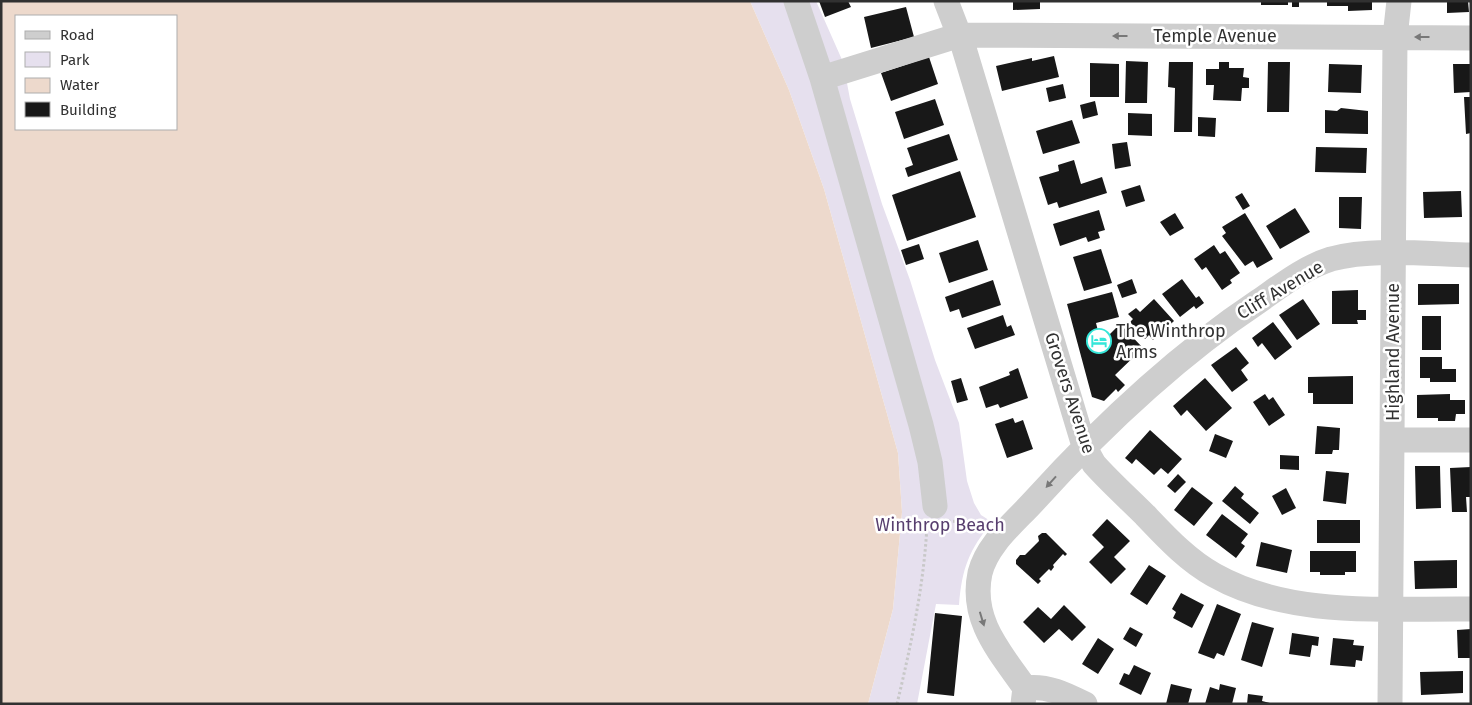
<svg xmlns="http://www.w3.org/2000/svg" width="1472" height="705" font-family="'Fira Sans',sans-serif">
<rect width="100%" height="100%" fill="#fff"/>
<!-- green -->
<path fill="#e6e0ee" d="M750 1H816L843 62 850 99 882 204 910 280 935 360 959 423 967 481 974 503 981 515 992 522C969 550 962 568 959 605L936 604 917 704H868L893 609 902 512 898 453 824 189 789 90Z"/>
<!-- water -->
<path fill="#edd9cc" fill-rule="evenodd" d="M1 1H750L789 90 824 189 898 453 902 512 893 609 868 704H1ZM16 16H176V129H16Z"/>
<!-- building -->
<path fill="#181818" d="M819 1H848L851 7 825 17Z
M1013 1H1040V9L1013 10Z
M1261 1H1288V5H1261Z
M1292 1H1299V7H1292Z
M1327 1H1372V10L1348 11V6H1327Z
M1447 1H1468L1469 12 1447 13Z
M906 7 914 37 871 48 864 17Z
M1054 56 1059 77 1002 91 996 66 1032 58V61Z
M929 57 938 84 891 101 881 73Z
M1126 61 1148 62 1147 103H1125Z
M1169 62H1193L1192 132H1174L1175 88 1168 87Z
M1219 62H1229V68H1244L1243 77 1249 78V88H1242L1241 101 1213 100 1214 85H1206V69H1219Z
M1268 62H1290L1289 112H1267Z
M1090 63 1119 64V97H1090Z
M1329 64 1362 65 1361 93 1328 92Z
M1453 64H1471V92L1454 93Z
M1063 84 1066 98 1049 102 1046 88Z
M1464 97H1471V133L1466 134Z
M935 99 944 125 904 139 895 112Z
M1095 101 1098 115 1083 119 1080 105Z
M1341 108 1368 111V134L1325 133V110L1337 111Z
M1128 113 1152 114V136L1128 135Z
M1198 117 1216 118 1215 137 1198 136Z
M1072 120 1080 143 1043 154 1036 131Z
M949 134 958 160 908 177 905 168 913 165 907 148Z
M1127 142 1131 166 1115 169 1112 144Z
M1316 147 1367 148 1366 173 1315 172Z
M1074 160 1081 184 1102 177 1107 193 1059 208 1057 202 1048 205 1039 177 1059 171 1058 165Z
M960 171 976 217 907 241 892 195Z
M1140 185 1145 201 1126 207 1121 191Z
M1461 191 1462 217 1424 218 1423 192Z
M1242 193 1250 206 1243 210 1235 197Z
M1339 197H1362L1361 229 1339 228Z
M1295 208 1310 232 1280 249 1266 226Z
M1099 210 1105 230 1098 232 1100 238 1088 242 1086 237 1060 246 1053 224Z
M1175 213 1184 228 1170 236 1160 222Z
M1245 213 1273 259 1257 268 1253 261 1245 266 1222 236 1226 233 1222 227Z
M978 240 988 270 949 283 939 253Z
M919 244 924 259 906 265 901 250Z
M1214 245 1220 254 1225 251 1240 273 1230 280 1232 283 1222 290 1206 267 1202 270 1194 259Z
M1101 249 1112 283 1084 291 1073 257Z
M1132 279 1137 293 1122 298 1117 285Z
M1182 279 1196 298 1199 296 1204 303 1196 309 1194 306 1180 317 1162 294Z
M993 280 1001 305 962 318 959 309 950 312 945 297Z
M1418 284H1459V304L1418 305Z
M1358 290V310H1366V320H1357L1358 324H1332V291Z
M1112 292 1119 317 1096 323 1101 343 1120 324 1143 348 1115 375 1125 385 1118 392 1116 389 1104 401 1092 397 1067 304Z
M1154 299 1174 321 1153 340 1149 335 1145 339 1130 322 1133 319 1128 314 1136 308 1140 312Z
M1303 299 1320 324 1297 340 1279 315Z
M1003 315 1007 327 1011 325 1015 335 975 349 967 328Z
M1422 316H1441V350H1422Z
M1273 322 1292 347 1275 360 1262 343 1258 347 1252 338Z
M1236 347 1249 363 1241 370 1248 380 1232 392 1211 365Z
M1420 357H1442V369H1456V382H1430V378H1420Z
M1018 368 1028 398 1000 408 998 404 986 408 979 387 1010 375 1009 372Z
M1353 376V404H1313V393H1308V377Z
M961 378 968 400 957 403 951 381Z
M1205 378 1232 408 1206 431 1187 410 1181 416 1173 406Z
M1265 394 1269 400 1273 397 1285 415 1269 426 1253 402Z
M1450 394V400H1465V414H1456L1455 421H1438V418H1417V395Z
M1013 418 1015 423 1023 420 1033 449 1007 458 995 424Z
M1317 426 1340 428 1339 450H1333L1332 454H1315Z
M1150 430 1182 459 1168 474 1161 468 1154 475 1136 459 1132 464 1125 458Z
M1215 434 1233 441 1226 458 1209 451Z
M1280 455 1299 456V470L1280 469Z
M1415 466H1440L1441 508 1416 509Z
M1471 467V497H1466L1467 512H1452L1450 468Z
M1326 471 1349 473 1346 504 1323 501Z
M1178 474 1186 482 1175 493 1167 486Z
M1235 486 1244 494 1241 498 1259 513 1250 524 1222 501Z
M1192 487 1213 503 1194 526 1174 510Z
M1286 488 1296 508 1282 515 1272 496Z
M1222 514 1248 534 1241 543 1245 546 1236 558 1206 535Z
M1107 519 1130 541 1114 557 1126 569 1111 584 1089 562 1104 547 1092 535Z
M1317 520H1360V543H1317Z
M1042 533H1046L1067 554 1065 556 1063 554 1053 565 1054 567 1051 571 1049 569 1039 579 1041 581 1038 584 1016 564V560L1020 555H1025L1039 541 1038 536Z
M1261 542 1292 550 1287 573 1256 566Z
M1310 551H1356V572H1345V575H1320V572H1310Z
M1457 560V588L1415 589 1414 561Z
M1149 565 1166 576 1147 605 1130 594Z
M1181 593 1204 605 1192 628 1173 618 1176 612 1172 609Z
M1217 604 1241 614 1224 656 1217 653 1214 659 1198 653Z
M1064 605 1086 627 1072 641 1059 629 1044 643 1023 622 1038 607 1051 619Z
M935 613 962 616 954 696 927 693Z
M1252 622 1274 628 1262 667 1241 660Z
M1130 627 1143 634 1136 647 1123 639Z
M1471 629V658H1458L1457 630Z
M1292 633 1319 637 1318 646 1312 645 1310 657 1289 654Z
M1098 638 1114 649 1098 674 1082 664Z
M1333 638 1354 640 1353 645 1364 646 1362 661 1356 660 1355 667 1330 665Z
M1134 665 1151 673 1141 695 1119 684 1124 673 1129 675Z
M1463 671V693L1421 695 1420 672Z
M1171 684 1192 689 1188 704H1166Z
M1220 684 1236 688 1232 704H1205L1210 687 1219 690Z
M1248 694 1263 696 1262 701 1274 704H1247Z"/>
<g fill="none" stroke-linecap="round" stroke-linejoin="round">
<!-- path -->
<path stroke="#c8c8c8" stroke-width="3" stroke-dasharray="2.5 2.5" stroke-linecap="butt" d="M948 521 976 523 983 528
M897 704C911 645 924 585 927 525"/>
<!-- minor -->
<path stroke="#cecece" stroke-width="25" d="M796 1 822 78 921 425 930 462 935 506
M946 1 963 45 1084 446 1094 464C1110 482 1128 498 1145 515 1166 537 1187 560 1214 575 1290 618 1386 608 1471 609
M822 78 960 35 1471 38
M1392 440H1471
M1025 688C1047 685 1065 694 1085 704
M1023 704 1025 688C1000 652 970 620 980 573 987 544 1015 522 1034 501 1102 426 1175 357 1259 301 1282 285 1305 267 1331 259 1373 248 1427 254 1471 255
M1390 704 1395 37 1399 1"/>
</g>
<!-- one-way arrows -->
<defs><path id="oneway-solid" d="M-6-.8H1V-3.2L6.5 0L1 3.2V.8H-6Z" transform="scale(1.25)"/></defs>
<g fill="#787878">
<use href="#oneway-solid" transform="translate(1120 36) rotate(-180)"/>
<use href="#oneway-solid" transform="translate(1422 37) rotate(-180)"/>
<use href="#oneway-solid" transform="translate(1051 482) rotate(132)"/>
<use href="#oneway-solid" transform="translate(982 619) rotate(73)"/>
</g>
<!-- icons -->
<defs>
<symbol id="hotel-ring" viewBox="-11 -11 22 22"><circle r="9.5" fill="#fff" stroke="#35e6d9" stroke-width="1.5"/><path d="M-6-4.5h1.5V1H6V5H4.5V3h-9V5H-6ZM-4 0a1.8 1.8 0 1 1 3.6 0ZM.5 0V-2.5h3Q6-2.5 6 0Z" fill="#35e6d9"/></symbol>
</defs>
<g fill-rule="evenodd">
<use href="#hotel-ring" x="1085" y="327" width="28" height="28"/>
</g>
<g text-anchor="middle" dominant-baseline="central" stroke-width="5" stroke-linejoin="round" paint-order="stroke">
<!-- street labels -->
<g font-size="18" fill="#313131" stroke="#fff">
<text x="1215" y="36">Temple Avenue</text>
<text transform="translate(1280 290) rotate(-31)">Cliff Avenue</text>
<text transform="translate(1393 352) rotate(-90)">Highland Avenue</text>
<text transform="translate(1070 393) rotate(72)">Grovers Avenue</text>
</g>
<!-- poi labels -->
<g font-size="18" fill="#313131" stroke="#fff" text-anchor="start">
<text x="1116" y="331">The Winthrop<tspan x="1116" dy="21">Arms</tspan></text>
</g>
<!-- park labels -->
<g font-size="18" fill="#573e6e" stroke="#fff">
<text x="940" y="525">Winthrop Beach</text>
</g>
</g>
<!-- border -->
<rect width="1472" height="705" fill="none" stroke="#313131" stroke-width="5"/>
<!-- legend -->
<rect x="15" y="15" width="162" height="115" fill="#ffffff" stroke="#adadad"/>
<rect x="25" y="31" width="25" height="8" fill="#cecece" stroke="#adadad"/>
<text x="60" y="40" font-size="15" fill="#313131">Road</text>
<rect x="25" y="52" width="25" height="15" fill="#e6e0ee" stroke="#adadad"/>
<text x="60" y="65" font-size="15" fill="#313131">Park</text>
<rect x="25" y="78" width="25" height="15" fill="#edd9cc" stroke="#adadad"/>
<text x="60" y="90" font-size="15" fill="#313131">Water</text>
<rect x="25" y="102" width="25" height="15" fill="#181818" stroke="#adadad"/>
<text x="60" y="115" font-size="15" fill="#313131">Building</text>
</svg>
